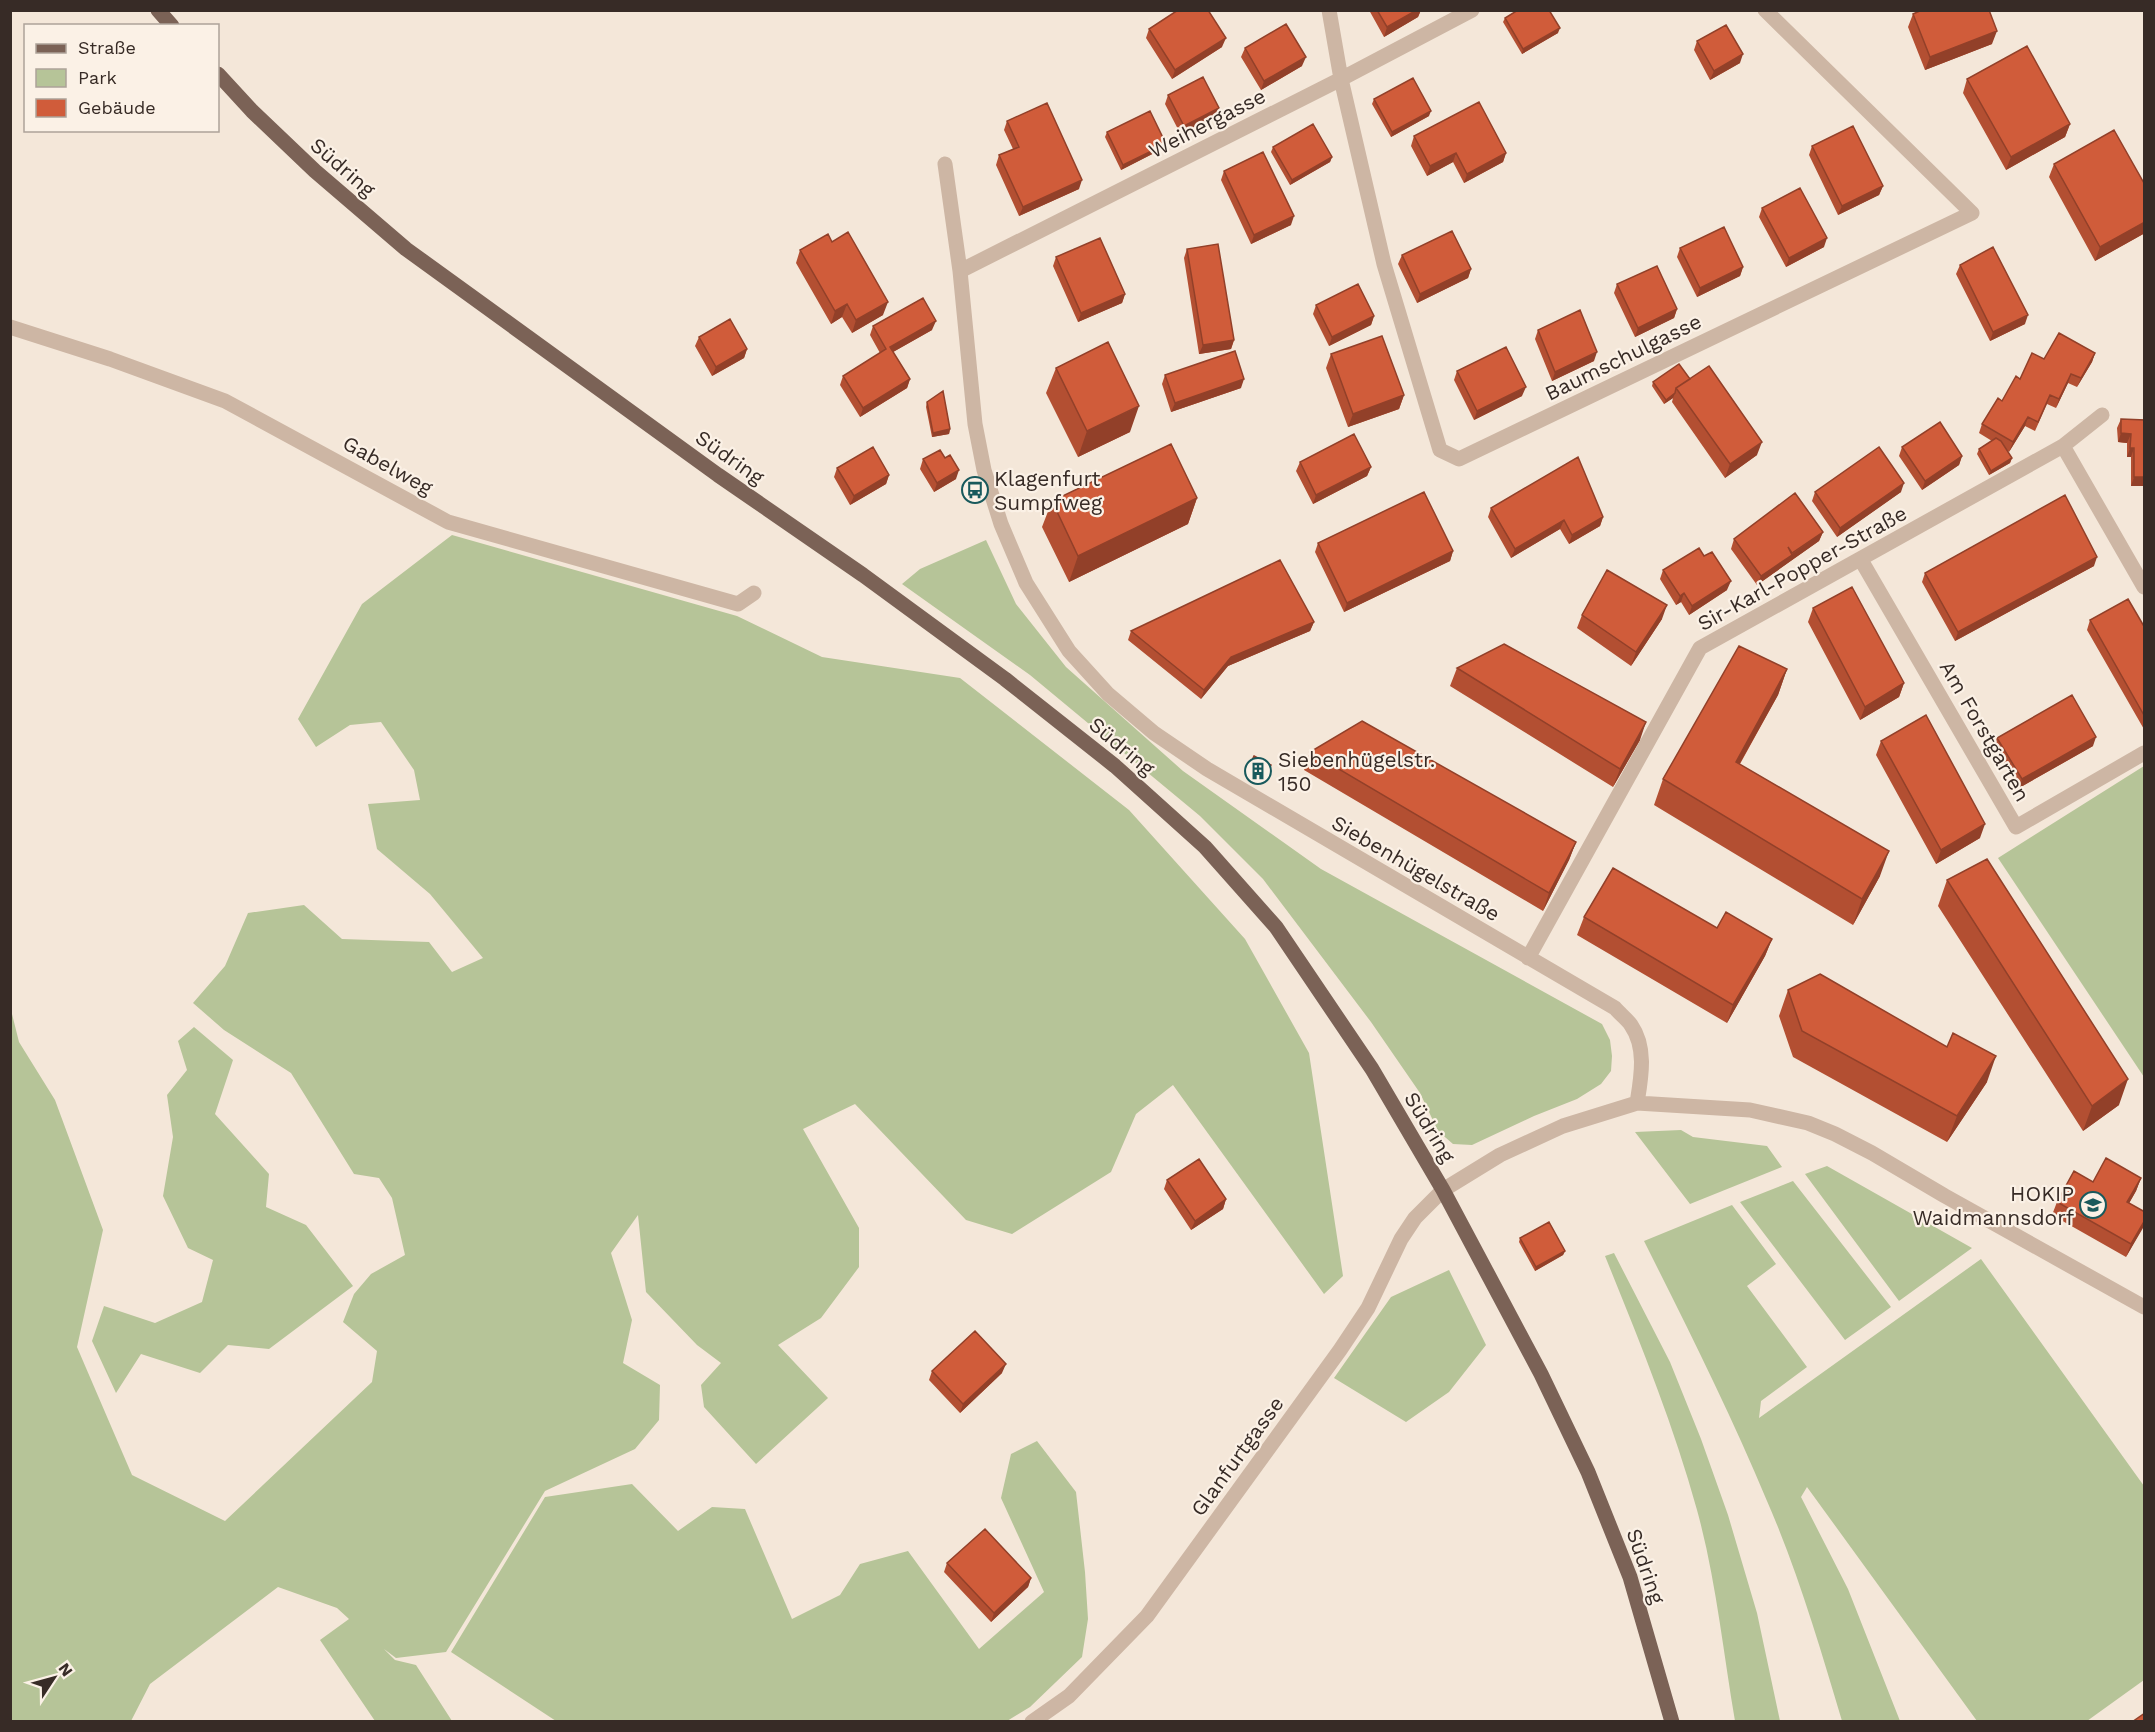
<svg xmlns="http://www.w3.org/2000/svg" width="2155" height="1732" font-family="'Work Sans',sans-serif">
<rect width="100%" height="100%" fill="#f4e7d9"/>
<!-- green -->
<path fill="#b6c498" d="M452 535 737 616 822 657 960 678 1129 810 1245 939 1309 1053 1343 1276 1324 1294 1173 1085 1136 1114 1111 1172 1012 1234 966 1220 855 1104 803 1129 859 1228V1267L821 1318 778 1345 828 1398 756 1464 704 1407 701 1385 721 1363 697 1345 646 1292 638 1215 611 1253 632 1320 623 1363 660 1385 659 1420 635 1449 545 1491 446 1652 396 1658 384 1649 395 1660 416 1665 452 1721H375L320 1640 349 1619 337 1608 278 1587 150 1684 131 1721H11V1010L19 1042 55 1100 103 1230 77 1347 132 1475 225 1521 372 1382 377 1351 343 1322 354 1294 371 1274 405 1255 392 1198 379 1178 354 1174 291 1073 224 1030 193 1003 225 966 248 913 304 905 342 939 429 942 452 972 483 958 430 894 377 849 368 804 420 800 414 770 381 722 350 725 316 747 298 719 362 604Z
M986 540 1016 604 1066 667 1183 771 1321 869 1602 1024 1610 1040 1612 1056 1611 1071 1601 1084 1577 1099 1534 1116 1472 1145 1453 1144 1438 1131 1420 1093 1371 1022 1263 879 1200 816 1030 675 902 584 920 569Z
M2144 766V1077L1998 858Z
M194 1027 233 1060 215 1114 269 1174 266 1207 306 1225 353 1286 269 1349 228 1345 200 1373 141 1354 116 1393 92 1341 104 1306 155 1323 202 1302 213 1260 188 1248 163 1196 173 1137 167 1095 187 1070 178 1041Z
M1681 1130 1693 1137 1767 1146 1782 1167 1690 1204 1635 1132Z
M1827 1166 1972 1248 1899 1301 1805 1174Z
M1793 1181 1891 1307 1845 1340 1740 1202Z
M1732 1205 1776 1264 1747 1286 1807 1367 1761 1401 1759 1418 1981 1259 2144 1486V1680L2087 1721H1977L1807 1487 1801 1497 1848 1589 1900 1721H1842C1820 1647 1798 1572 1767 1501 1730 1412 1687 1327 1644 1241Z
M1614 1253 1670 1362 1701 1439 1728 1515 1757 1613 1780 1721H1735C1723 1651 1716 1579 1697 1510 1673 1423 1639 1340 1605 1256Z
M1449 1270 1486 1345 1449 1392 1406 1422 1334 1378 1391 1297Z
M1037 1441 1076 1492 1085 1572 1088 1619 1082 1657 1030 1707 1007 1721H556L451 1652 545 1497 632 1484 678 1531 712 1507 745 1509 792 1619 840 1595 860 1564 908 1551 979 1649 1044 1592 1001 1498 1011 1454Z"/>
<g fill="none" stroke-linecap="round" stroke-linejoin="round">
<!-- minor -->
<path stroke="#cdb6a4" stroke-width="15" d="M1329 10 1341 79 1384 264 1440 450 1459 459 1972 213 1765 10
M945 164 960 271 975 424 984 470 1001 524 1026 583 1069 651 1108 694 1154 733 1207 769 1615 1008C1620 1014 1627 1019 1631 1025 1647 1048 1641 1078 1637 1103
M960 271 1341 79 1472 10
M10 327 110 359 225 401 448 522 738 604 754 593
M2063 446 2144 587
M1861 560 2016 827 2144 753
M1528 958 1700 648 2063 446 2102 415
M1032 1722 1069 1696 1147 1616 1340 1350 1368 1308 1401 1239 1415 1218 1443 1190 1500 1155 1563 1126 1637 1103 1750 1110 1808 1123 1835 1134 1872 1153 1945 1196 2144 1307"/>
<!-- major -->
<path stroke="#7b6256" stroke-width="15" d="M158 10 172 26
M218 74 252 111 315 171 406 249 718 475 863 575 1005 679 1115 766 1205 847 1276 927 1372 1069 1443 1190 1541 1374 1588 1472 1630 1577 1672 1722"/>
</g>
<!-- wall -->
<path fill="#b34f32" d="M1369 10H1421L1418 17 1384 37Z
M1913 14 1992 44 1925 70 1908 27Z
M1505 18 1558 33 1522 54 1503 22Z
M1149 29 1222 47 1172 79 1146 38Z
M1697 41 1740 63 1710 80 1694 50Z
M1245 48 1302 66 1261 90 1241 57Z
M1967 79 2070 124 2065 137 2006 170 1963 93Z
M1168 95 1219 108 1216 117 1181 135 1165 104Z
M1374 99 1429 116 1391 137 1372 104Z
M1007 121 1079 189 1019 216 996 165 999 155 1013 149 1004 130Z
M1107 132 1164 148 1121 170 1105 137Z
M1414 136 1506 153 1503 162 1464 183 1453 162 1427 176 1411 146Z
M1812 146 1883 186 1879 195 1838 215 1809 155Z
M1273 147 1332 157 1330 162 1290 185 1271 152Z
M2054 164 2145 185V233L2095 261 2049 177Z
M1224 171 1291 225 1251 244 1221 180Z
M1762 208 1824 247 1786 267 1759 217Z
M832 242 883 315 852 333 842 317 831 324 796 263 800 250Z
M1680 248 1743 267 1740 276 1697 297 1677 257Z
M1187 249 1234 340 1231 349 1199 354 1184 258Z
M1402 255 1471 269 1468 278 1417 303 1398 264Z
M1056 257 1125 294 1122 303 1078 322 1053 266Z
M1960 265 2025 324 1990 341 1956 274Z
M1617 284 1677 309 1674 318 1635 337 1614 293Z
M1316 305 1374 316 1371 325 1329 346 1313 314Z
M873 326 932 330 893 352 910 379 907 388 860 417 840 385 843 376 880 353 870 335Z
M1538 330 1594 361 1552 381 1535 339Z
M699 337 747 349 744 358 712 376 695 346Z
M2095 353 2092 362 2077 387 2068 383 2056 408 2047 404 2035 431 2025 426 2009 452 2007 450 2012 458 2010 463 1989 475 1977 454 1979 449 1992 441 1979 433 1982 424 2002 401 2020 379 2044 359Z
M1331 354 1404 395 1399 409 1348 427 1326 368Z
M1056 368 1130 432 1078 457 1046 393Z
M1457 371 1522 396 1474 420 1454 380Z
M1165 375 1241 388 1171 412 1162 384Z
M1689 379 1757 455 1725 478 1672 402 1673 398 1664 404 1652 386 1653 382Z
M927 402 950 429 949 434 932 437 926 407Z
M2121 419 2145 420V486H2131V457H2127V443L2118 442 2117 428Z
M1902 447 1962 456 1959 465 1922 490 1899 456Z
M923 459 956 479 934 492 920 469Z
M1300 462 1371 467 1367 476 1313 504 1296 471Z
M837 468 889 475 886 484 850 505 834 477Z
M1815 492H1901L1837 537 1812 501Z
M1197 498 1188 524 1069 582 1042 527 1052 501Z
M1491 508 1603 517 1600 526 1569 544 1560 529 1511 558 1488 517Z
M1823 532 1819 541 1757 585 1731 549 1734 539Z
M1318 543 1453 551 1450 561 1344 612 1315 552Z
M2094 566 1955 641 1922 582 1925 573Z
M1663 570 1727 590 1689 615 1681 602 1676 605 1660 579Z
M1813 608 1904 683 1899 697 1860 720 1808 622Z
M1582 615 1662 619 1631 666 1577 628Z
M2090 620 2145 628V731L2087 630Z
M1314 622 1310 631 1228 666 1201 699 1128 640 1131 631Z
M1457 668 1640 740 1613 787 1450 686Z
M1787 669 1778 695 1740 764 1880 876 1853 925 1654 805 1663 779Z
M1997 738 2093 746 2019 788 1993 747Z
M1881 741 1980 838 1936 864 1876 755Z
M1310 752 1576 842 1569 860 1543 911 1304 770Z
M1249 767 1270 770 1264 780 1247 771Z
M1947 880 2119 1105 2083 1131 1938 906Z
M1584 917 1717 928 1772 939 1765 956 1727 1023 1577 935Z
M1788 990 1987 1082 1947 1142 1793 1057 1779 1016Z
M2141 1178 2136 1191 2129 1203 2145 1212V1223L2126 1257 2052 1215 2057 1202 2093 1182Z
M1167 1180 1226 1199 1223 1209 1191 1230 1164 1189Z
M1520 1238 1565 1251 1563 1255 1535 1271 1519 1242Z
M932 1371 1002 1373 960 1413 929 1380Z
M947 1563 1031 1578 1028 1587 991 1622 944 1572Z"/>
<!-- shaded-wall -->
<path fill="#924029" d="M1417 10H1421L1418 17 1384 37 1387 27Z
M1560 28 1558 33 1522 54 1523 49Z
M1997 31 1992 44 1925 70 1930 57Z
M1226 38 1222 47 1172 79 1175 70Z
M1743 54 1740 63 1710 80 1714 71Z
M1306 57 1302 66 1261 90 1264 81Z
M1219 108 1216 117 1181 135 1184 126Z
M1431 111 1429 116 1391 137 1392 132Z
M2070 124 2065 137 2006 170 2011 157Z
M1166 144 1164 148 1121 170 1123 165Z
M1456 153 1453 162 1427 176 1430 166Z
M1506 153 1503 162 1464 183 1467 174Z
M1332 157 1330 162 1290 185 1292 180Z
M1082 180 1079 189 1019 216 1023 207Z
M1883 186 1879 195 1838 215 1842 206Z
M1294 216 1291 225 1251 244 1254 235Z
M2145 222V233L2095 261 2100 247Z
M1827 238 1824 247 1786 267 1789 258Z
M1743 267 1740 276 1697 297 1700 288Z
M1471 269 1468 278 1417 303 1420 294Z
M1125 294 1122 303 1078 322 1081 313Z
M888 302 883 315 852 333 856 320Z
M847 304 842 317 831 324 835 311Z
M1677 309 1674 318 1635 337 1638 328Z
M2028 315 2025 324 1990 341 1993 332Z
M1374 316 1371 325 1329 346 1332 337Z
M936 321 932 330 886 356 890 347Z
M1234 340 1231 349 1199 354 1203 345Z
M747 349 744 358 712 376 716 367Z
M1597 352 1594 361 1552 381 1555 372Z
M2095 353 2092 362 2077 387 2081 378Z
M2071 374 2068 383 2056 408 2059 399Z
M910 379 907 388 860 417 863 408Z
M1244 379 1241 388 1171 412 1175 403Z
M1526 387 1522 396 1474 420 1477 411Z
M1675 393 1673 398 1664 404 1666 400Z
M1404 395 1399 409 1348 427 1353 414Z
M1139 406 1130 432 1078 457 1087 431Z
M2028 417 2025 426 2009 452 2013 442Z
M950 429 949 434 932 437 933 433Z
M2121 433 2131 434 2127 443 2118 442Z
M1762 442 1757 455 1725 478 1730 464Z
M2130 448H2134L2131 457H2127Z
M1962 456 1959 465 1922 490 1925 481Z
M2012 458 2010 463 1989 475 1991 471Z
M1371 467 1367 476 1313 504 1316 495Z
M959 470 956 479 934 492 937 483Z
M889 475 886 484 850 505 854 496Z
M2134 477H2145V486H2131Z
M1904 483 1901 492 1837 537 1840 528Z
M1197 498 1188 524 1069 582 1078 556Z
M1603 517 1600 526 1569 544 1572 535Z
M1564 520 1560 529 1511 558 1515 549Z
M1823 532 1819 541 1757 585 1761 576Z
M1453 551 1450 561 1344 612 1347 603Z
M2097 557 2094 566 1955 641 1958 632Z
M1731 581 1727 590 1689 615 1692 606Z
M1684 593 1681 602 1676 605 1680 596Z
M1667 605 1662 619 1631 666 1636 652Z
M1314 622 1310 631 1228 666 1201 699 1204 690 1231 657Z
M1787 669 1778 695 1726 788 1736 762Z
M1904 683 1899 697 1860 720 1865 707Z
M1646 722 1640 740 1613 787 1620 769Z
M2096 737 2093 746 2019 788 2022 779Z
M1985 824 1980 838 1936 864 1941 850Z
M1576 842 1569 860 1543 911 1549 893Z
M1889 851 1880 876 1853 925 1862 899Z
M1772 939 1765 956 1727 1023 1733 1005Z
M1996 1056 1987 1082 1947 1142 1957 1116Z
M2128 1079 2119 1105 2083 1131 2092 1106Z
M2141 1178 2136 1191 2122 1216 2127 1202Z
M1226 1199 1223 1209 1191 1230 1195 1221Z
M2145 1220 2143 1228 2126 1257 2131 1244Z
M1565 1251 1563 1255 1535 1271 1536 1267Z
M1006 1364 1002 1373 960 1413 963 1404Z
M1031 1578 1028 1587 991 1622 994 1613Z"/>
<!-- building -->
<path fill="#d05c3a" stroke="#924029" stroke-width="1.5" d="M1178 10H1208L1226 38 1175 70 1149 29Z
M1377 10H1417L1387 27Z
M1518 10H1549L1560 28 1523 49 1505 18Z
M1922 10H1989L1997 31 1930 57 1913 14Z
M1286 24 1306 57 1264 81 1245 48Z
M1726 25 1743 54 1714 71 1697 41Z
M2027 46 2070 124 2011 157 1967 79Z
M1203 77 1219 108 1184 126 1168 95Z
M1413 78 1431 111 1392 132 1374 99Z
M1479 102 1506 153 1467 174 1456 153 1430 166 1414 136Z
M1047 103 1082 180 1023 207 999 155 1019 147 1007 121Z
M1150 111 1166 144 1123 165 1107 132Z
M1313 124 1332 157 1292 180 1273 147Z
M1853 126 1883 186 1842 206 1812 146Z
M2114 130 2145 185V222L2100 247 2054 164Z
M1263 152 1294 216 1254 235 1224 171Z
M1800 188 1827 238 1789 258 1762 208Z
M1724 227 1743 267 1700 288 1680 248Z
M1452 231 1471 269 1420 294 1402 255Z
M848 232 888 302 856 320 847 304 835 311 800 250 828 234 832 242Z
M1100 238 1125 294 1081 313 1056 257Z
M1218 244 1234 340 1203 345 1187 249Z
M1993 247 2028 315 1993 332 1960 265Z
M1657 266 1677 309 1638 328 1617 284Z
M1358 284 1374 316 1332 337 1316 305Z
M923 298 936 321 890 347 910 379 863 408 843 376 886 349 873 326Z
M1580 310 1597 352 1555 372 1538 330Z
M730 319 747 349 716 367 699 337Z
M2059 333 2095 353 2081 378 2071 374 2059 399 2050 395 2038 422 2028 417 2013 442 1982 424 1998 398 2002 401 2016 376 2020 379 2032 353 2044 359Z
M1382 336 1404 395 1353 414 1331 354Z
M1108 342 1139 406 1087 431 1056 368Z
M1506 347 1526 387 1477 411 1457 371Z
M1235 351 1244 379 1175 403 1165 375Z
M1679 364 1690 379 1676 388 1675 393 1666 400 1653 382Z
M1709 366 1762 442 1730 464 1676 388Z
M943 391 950 429 933 433 927 402Z
M2121 419 2145 420V477H2134V448H2130L2131 434 2121 433Z
M1940 422 1962 456 1925 481 1902 447Z
M1354 434 1371 467 1316 495 1300 462Z
M1996 438 2001 441 2012 458 1991 471 1979 449Z
M1171 444 1197 498 1078 556 1052 501Z
M873 447 889 475 854 496 837 468Z
M1879 447 1904 483 1840 528 1815 492Z
M940 450 945 458 950 455 959 470 937 483 923 459Z
M1578 457 1603 517 1572 535 1564 520 1515 549 1491 508Z
M1424 492 1453 551 1347 603 1318 543Z
M1795 493 1823 532 1792 553 1788 547 1792 555 1761 576 1734 539Z
M2065 495 2097 557 1958 632 1925 573Z
M1699 548 1704 556 1712 552 1731 581 1692 606 1684 593 1680 596 1663 570Z
M1280 560 1314 622 1231 657 1204 690 1131 631Z
M1607 570 1667 605 1636 652 1582 615Z
M1852 587 1904 683 1865 707 1813 608Z
M2128 599 2145 628V717L2090 620Z
M1504 644 1646 722 1620 769 1457 668Z
M1739 646 1787 669 1736 762 1889 851 1862 899 1663 779Z
M2072 695 2096 737 2022 779 1997 738Z
M1926 715 1985 824 1941 850 1881 741Z
M1362 721 1576 842 1549 893 1310 752Z
M1254 756 1271 765 1266 776 1249 767Z
M1987 859 2128 1079 2092 1106 1947 880Z
M1613 868 1717 928 1726 912 1772 939 1733 1005 1584 917Z
M1820 974 1947 1047 1953 1033 1996 1056 1957 1116 1802 1031 1788 990Z
M2106 1158 2141 1178 2127 1202 2145 1212V1220L2131 1244 2057 1202 2074 1171 2093 1182Z
M1199 1159 1226 1199 1195 1221 1167 1180Z
M1549 1222 1565 1251 1536 1267 1520 1238Z
M975 1331 1006 1364 963 1404 932 1371Z
M985 1529 1031 1578 994 1613 947 1563Z
M2145 1713V1722H2132Z"/>
<!-- icons -->
<defs>
<symbol id="bus-ring" viewBox="-11 -11 22 22"><circle r="9.5" fill="#fbf1e6" stroke="#18595c" stroke-width="1.5"/><path d="M-5-6H5V4H4V6H2V4H-2V6H-4V4H-5ZM-3.5-4V0h7V-4ZM-3.5 1.2v1.5H-2V1.2ZM2 1.2v1.5H3.5V1.2Z" fill="#18595c"/></symbol>
<symbol id="building-ring" viewBox="-11 -11 22 22"><circle r="9.5" fill="#fbf1e6" stroke="#18595c" stroke-width="1.5"/><path d="M-4-6H4V6H1V3H-1V6H-4ZM-2.5-4.3h1.7v1.8h-1.7ZM.8-4.3h1.7v1.8H.8ZM-2.5-1h1.7V.8h-1.7ZM.8-1h1.7V.8H.8Z" fill="#18595c"/></symbol>
<symbol id="school-ring" viewBox="-11 -11 22 22"><circle r="9.5" fill="#fbf1e6" stroke="#18595c" stroke-width="1.5"/><path d="M0-5L7-2L0 1L-7-2ZM-4 1L0 2.5L4 1V4Q0 6-4 4Z" fill="#18595c"/></symbol>
</defs>
<g fill-rule="evenodd">
<use href="#bus-ring" x="960" y="475" width="30" height="30"/>
<use href="#building-ring" x="1243" y="756" width="30" height="30"/>
<use href="#school-ring" x="2078" y="1190" width="30" height="30"/>
</g>
<g text-anchor="middle" dominant-baseline="central" stroke-width="4.5" stroke-linejoin="round" paint-order="stroke">
<!-- street labels -->
<g font-size="21" fill="#372b26" stroke="#fbf1e6">
<text transform="translate(1207 123) rotate(-27)">Weihergasse</text>
<text transform="translate(343 167) rotate(41)">Südring</text>
<text transform="translate(1623 357) rotate(-26)">Baumschulgasse</text>
<text transform="translate(730 457) rotate(35)">Südring</text>
<text transform="translate(388 465) rotate(29)">Gabelweg</text>
<text transform="translate(1802 568) rotate(-29)">Sir-Karl-Popper-Straße</text>
<text transform="translate(1985 731) rotate(60)">Am Forstgarten</text>
<text transform="translate(1122 746) rotate(40)">Südring</text>
<text transform="translate(1416 868) rotate(30)">Siebenhügelstraße</text>
<text transform="translate(1430 1127) rotate(59)">Südring</text>
<text transform="translate(1237 1456) rotate(-54)">Glanfurtgasse</text>
<text transform="translate(1646 1566) rotate(71)">Südring</text>
</g>
<!-- poi labels -->
<g font-size="21" fill="#372b26" stroke="#fbf1e6" text-anchor="start">
<text x="994" y="478">Klagenfurt<tspan x="994" dy="24">Sumpfweg</tspan></text>
<text x="1278" y="759">Siebenhügelstr.<tspan x="1278" dy="24">150</tspan></text>
<text x="2074" y="1193" text-anchor="end">HOKIP<tspan x="2074" dy="24">Waidmannsdorf</tspan></text>
</g>
</g>
<!-- border -->
<rect width="2155" height="1732" fill="none" stroke="#372b26" stroke-width="24"/>
<!-- legend -->
<rect x="24" y="24" width="195" height="108" fill="#fbf1e6" stroke="#ada299" stroke-width="1.5"/>
<rect x="36" y="44" width="30" height="9" fill="#7b6256" stroke="#ada299" stroke-width="1.5"/>
<text x="78" y="54" font-size="18" fill="#372b26">Straße</text>
<rect x="36" y="69" width="30" height="18" fill="#b6c498" stroke="#ada299" stroke-width="1.5"/>
<text x="78" y="84" font-size="18" fill="#372b26">Park</text>
<rect x="36" y="99" width="30" height="18" fill="#d05c3a" stroke="#ada299" stroke-width="1.5"/>
<text x="78" y="114" font-size="18" fill="#372b26">Gebäude</text>
<!-- north arrow -->
<g transform="translate(54 1678) rotate(54)" stroke="#fbf1e6" stroke-width="4.5" paint-order="stroke">
<path d="M0-4.5L10 22L0 15L-10 22Z" fill="#372b26"/>
<text y="-9" font-size="16" font-weight="bold" text-anchor="middle" fill="#372b26">N</text>
</g>
</svg>
